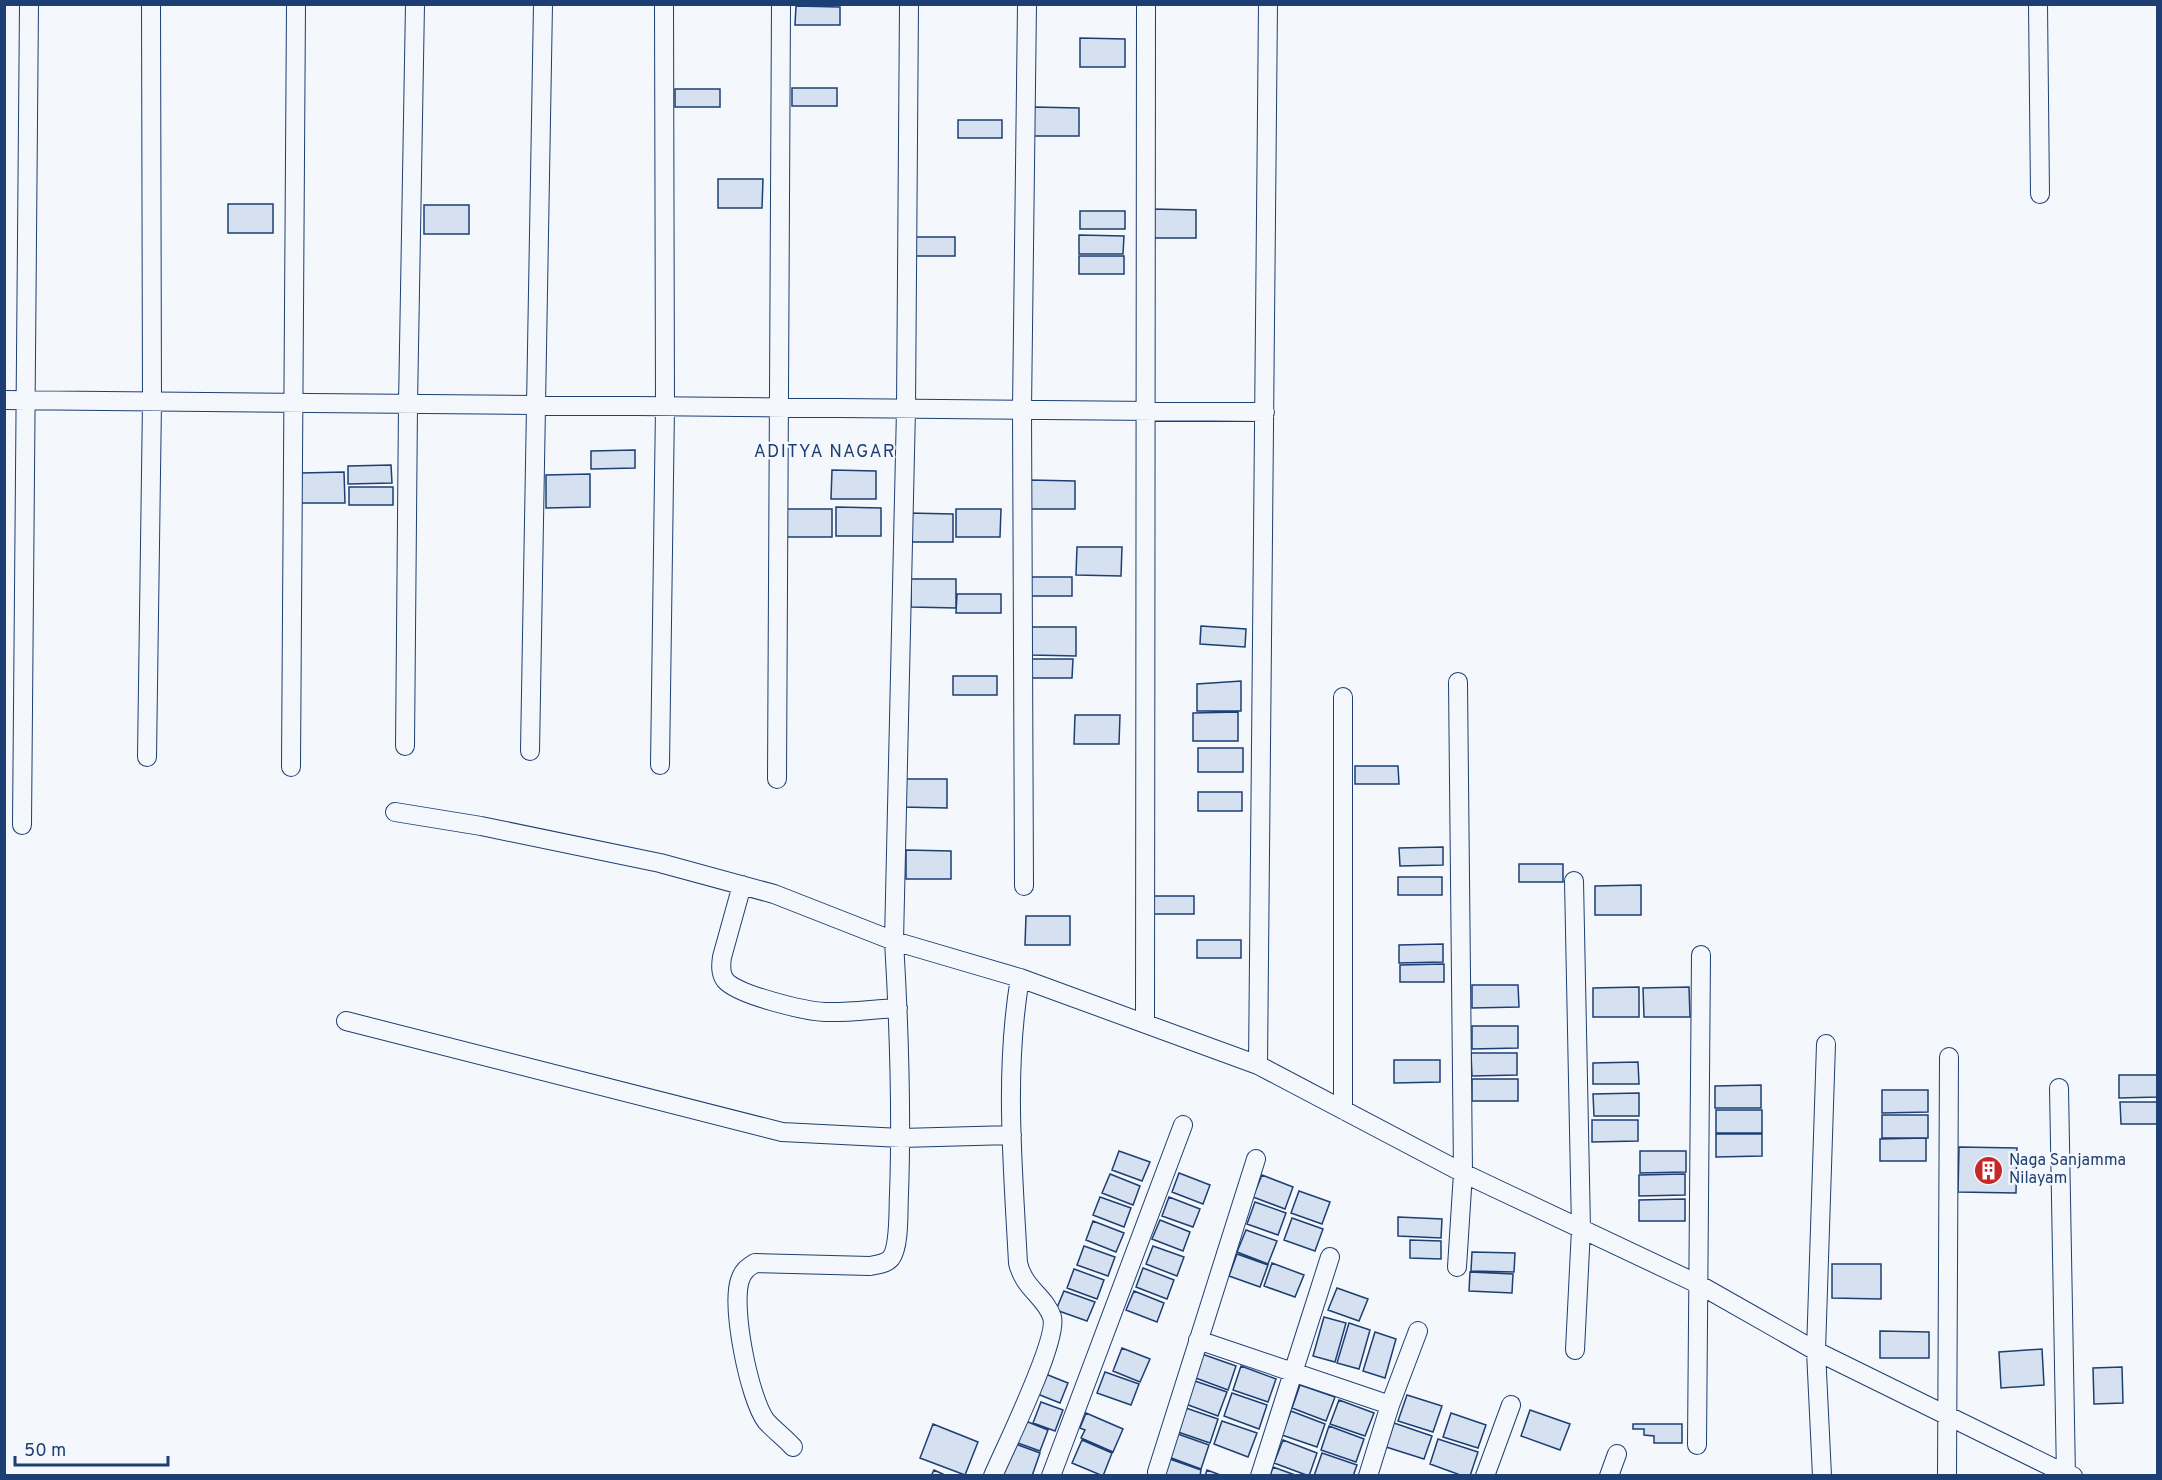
<svg xmlns="http://www.w3.org/2000/svg" width="2162" height="1480" font-family="Overpass,sans-serif">
<rect width="100%" height="100%" fill="#f4f7fb"/>
<!-- building -->
<path fill="#d5e0f0" stroke="#1d3f73" stroke-width="1.5" d="M796 6 840 7V25H795Z
M1080 38 1125 39V67H1080Z
M792 88H837V106H792Z
M675 89H720V107H675Z
M1034 107 1079 108V136H1034Z
M958 120H1002V138H958Z
M718 179H763L762 208H718Z
M228 204H273V233H228Z
M424 205H469V234H424Z
M1152 209 1196 210V238H1151Z
M1080 211H1125V229H1080Z
M1079 235 1124 236 1123 254H1079Z
M910 237H955V256H910Z
M1079 256H1124V274H1079Z
M635 450V468L591 469V451Z
M391 465 392 483 348 484V466Z
M832 470 876 471V499H831Z
M344 472 345 503H301V473Z
M590 474V507L546 508V475Z
M1030 480 1075 481V509H1030Z
M349 487H393V505H349Z
M836 507 881 508V536H836Z
M787 509H832V537H787Z
M956 509H1001L1000 537H956Z
M908 513 953 514V542H908Z
M1077 547H1122L1121 576 1076 575Z
M1028 577H1072V596H1028Z
M911 579H956V608L911 607Z
M957 594H1001V613H956Z
M1201 626 1246 629 1245 647 1200 644Z
M1031 627H1076V656L1031 655Z
M1028 659H1073L1072 678H1028Z
M953 676H997V695H953Z
M1241 681V711H1197V684Z
M1238 712V741H1193V713Z
M1075 715H1120L1119 744H1074Z
M1198 748H1243V772H1198Z
M1355 766H1398L1399 784H1355Z
M902 779H947V808L902 807Z
M1198 792H1242V811H1198Z
M1443 847V865L1400 866 1399 848Z
M906 850 951 851V879H906Z
M1519 864H1563V882H1519Z
M1398 877H1442V895H1398Z
M1641 885V915H1595V886Z
M1150 896H1194V914H1150Z
M1026 916H1070V945H1025Z
M1197 940H1241V958H1197Z
M1443 944V962L1399 963V945Z
M1444 964V982H1400V965Z
M1472 985H1518L1519 1007 1472 1008Z
M1639 987V1017H1593V988Z
M1689 987 1690 1017H1644L1643 988Z
M1472 1026H1518V1048L1472 1049Z
M1471 1053H1517V1075L1472 1076Z
M1394 1060H1440V1082L1394 1083Z
M1638 1062 1639 1084H1593V1063Z
M2119 1075H2158V1097L2119 1098Z
M1472 1079H1518V1101H1472Z
M1761 1085V1108H1715V1086Z
M1882 1090H1928V1112L1882 1113Z
M1639 1093V1116H1594L1593 1094Z
M2120 1102H2158V1124H2121Z
M1716 1110H1762V1133H1716Z
M1882 1115H1928V1138H1882Z
M1592 1120H1638V1141L1592 1142Z
M1716 1134H1762V1156L1716 1157Z
M1926 1138V1161H1880V1139Z
M1959 1147 2017 1148 2016 1193 1958 1192Z
M1119 1151 1150 1162 1142 1181 1112 1170Z
M1640 1151H1686V1172L1640 1173Z
M1179 1173 1210 1185 1203 1204 1172 1192Z
M1110 1174 1140 1186 1133 1205 1102 1193Z
M1685 1174V1195L1639 1196V1175Z
M1262 1175 1293 1187 1285 1209 1253 1197Z
M1299 1191 1330 1202 1322 1224 1291 1213Z
M1100 1197 1131 1208 1124 1227 1093 1215Z
M1169 1197 1200 1209 1193 1227 1162 1216Z
M1685 1199V1221H1639V1200Z
M1255 1202 1286 1213 1278 1235 1247 1224Z
M1398 1217 1442 1219 1441 1238 1398 1236Z
M1292 1218 1323 1229 1315 1251 1284 1240Z
M1160 1220 1190 1232 1183 1251 1152 1239Z
M1093 1221 1124 1233 1116 1252 1086 1240Z
M1246 1230 1277 1241 1268 1264 1237 1252Z
M1410 1240 1441 1241V1259L1410 1258Z
M1084 1246 1115 1257 1108 1276 1077 1265Z
M1153 1246 1184 1257 1177 1276 1146 1264Z
M1472 1252 1515 1253 1514 1272 1471 1271Z
M1237 1254 1268 1265 1260 1287 1229 1276Z
M1272 1263 1304 1275 1295 1297 1264 1286Z
M1832 1264H1881V1299L1832 1298Z
M1143 1268 1174 1280 1167 1299 1136 1287Z
M1074 1269 1104 1280 1097 1299 1067 1288Z
M1470 1272 1513 1274 1512 1293 1469 1291Z
M1337 1288 1368 1299 1359 1321 1328 1310Z
M1064 1291 1095 1302 1087 1321 1056 1310Z
M1134 1291 1164 1303 1157 1322 1126 1310Z
M1324 1317 1346 1323 1335 1362 1313 1356Z
M1349 1323 1370 1330 1359 1369 1337 1363Z
M1880 1331 1929 1332V1358H1880Z
M1375 1332 1396 1339 1385 1378 1363 1371Z
M1122 1348 1150 1359 1140 1382 1113 1371Z
M2042 1349 2044 1385 2001 1388 1999 1352Z
M1202 1354 1236 1366 1228 1390 1193 1377Z
M1241 1366 1276 1379 1268 1402 1233 1390Z
M2122 1367 2123 1403 2094 1404 2093 1368Z
M1038 1371 1068 1383 1060 1403 1030 1391Z
M1105 1372 1139 1384 1131 1405 1097 1393Z
M1192 1380 1227 1392 1218 1416 1183 1403Z
M1300 1385 1335 1397 1326 1421 1292 1408Z
M1232 1393 1267 1405 1259 1429 1224 1416Z
M1407 1395 1442 1406 1433 1432 1398 1421Z
M1339 1400 1374 1413 1365 1436 1330 1424Z
M1041 1402 1063 1410 1055 1431 1033 1423Z
M1183 1407 1218 1419 1210 1443 1175 1431Z
M1530 1410 1570 1424 1560 1450 1521 1436Z
M1291 1411 1325 1424 1317 1447 1282 1435Z
M1086 1413 1123 1429 1113 1452 1081 1438 1085 1430 1080 1428Z
M1451 1413 1486 1425 1478 1448 1443 1437Z
M1018 1418 1048 1430 1040 1451 1010 1440Z
M1222 1421 1257 1433 1248 1457 1214 1444Z
M1394 1423 1432 1436 1424 1459 1386 1447Z
M933 1424 978 1442 965 1475 920 1458Z
M1633 1424H1682V1443H1654V1436L1644 1435V1429H1633Z
M1329 1426 1364 1439 1356 1462 1321 1450Z
M1175 1433 1209 1445 1201 1469 1166 1456Z
M1438 1439 1478 1452 1470 1476H1463L1430 1464Z
M1082 1440 1112 1453 1103 1476 1072 1463Z
M1283 1440 1317 1453 1309 1476 1274 1463Z
M1013 1443 1040 1453 1032 1476H1000Z
M1322 1453 1357 1465 1353 1476H1314Z
M1167 1458 1201 1470 1200 1476H1160Z
M1273 1467 1298 1476H1270Z
M934 1470 947 1476H931Z
M1207 1470 1223 1476H1205Z"/>
<g fill="none" stroke-linecap="round" stroke-linejoin="round">
<defs>
<path id="minor" d="M2038 4 2040 194
M4 400 1265 412
M405 746 408 405 415 4
M530 751 543 4
M147 757 152 402 151 4
M660 765 665 407 664 4
M291 767 296 4
M777 779 781 4
M395 812 481 826 660 863 774 894 894 941 1020 978 1258 1065 1463 1173 1698 1284 1816 1351 2066 1474 2073 1476
M22 825 29 4
M1574 881 1581 1229 1575 1350
M742 885 722 957C721 964 720 973 725 980 737 995 805 1011 825 1012 848 1013 874 1009 898 1008
M1024 886 1022 410 1027 4
M346 1021 782 1132 901 1138 1012 1135
M1145 1023 1146 4
M1258 1065 1268 4
M2059 1088 2066 1476
M1343 1110V697
M1457 1267 1463 1173 1458 682
M1198 1340 1390 1405
M1697 1445 1701 955
M793 1447C785 1438 774 1430 766 1421 749 1398 731 1307 740 1280 743 1271 747 1268 755 1263L870 1266C876 1265 886 1264 891 1258 900 1246 898 1210 899 1194 902 1110 899 1025 894 941L906 409 909 4
M1157 1472 1256 1159
M993 1476C1005 1448 1059 1339 1052 1317 1045 1296 1024 1289 1018 1263 1013 1168 1004 1072 1020 978
M1051 1476 1183 1125
M1260 1476 1330 1257
M1368 1476 1390 1405 1418 1331
M1485 1476 1511 1405
M1609 1476 1617 1454
M1822 1476 1816 1351 1826 1044
M1947 1476 1949 1057"/>
</defs>
<!-- minor casing -->
<use href="#minor" stroke="#1d3f73" stroke-width="20"/>
<!-- minor -->
<use href="#minor" stroke="#f4f7fb" stroke-width="18"/>
</g>
<!-- icons -->
<defs>
<symbol id="building-disc" viewBox="-11 -11 22 22"><circle r="9.5" fill="#c62828" stroke="#f4f7fb"/><path d="M-4-6H4V6H1V3H-1V6H-4ZM-2.5-4.3h1.7v1.8h-1.7ZM.8-4.3h1.7v1.8H.8ZM-2.5-1h1.7V.8h-1.7ZM.8-1h1.7V.8H.8Z" fill="#fff"/></symbol>
</defs>
<g fill-rule="evenodd">
<use href="#building-disc" x="1972" y="1154" width="33" height="33"/>
</g>
<g text-anchor="middle" dominant-baseline="central" stroke-width="4.5" stroke-linejoin="round" paint-order="stroke">
<!-- poi labels -->
<g font-size="16" fill="#1d3f73" stroke="#f4f7fb" text-anchor="start">
<text x="2009" y="1161">Naga Sanjamma<tspan x="2009" dy="18">Nilayam</tspan></text>
</g>
<!-- neighbourhood labels -->
<g font-size="18" letter-spacing="1.5" fill="#1d3f73" stroke="#f4f7fb">
<text x="825" y="452">ADITYA NAGAR</text>
</g>
</g>
<!-- border -->
<rect width="2162" height="1480" fill="none" stroke="#1d3f73" stroke-width="12"/>
<!-- scale -->
<path d="M15 1456v9h153v-9" fill="none" stroke="#1d3f73" stroke-width="3"/>
<text x="24" y="1456" font-size="18" fill="#1d3f73" stroke="#f4f7fb" stroke-width="4.5" paint-order="stroke">50 m</text>
</svg>
